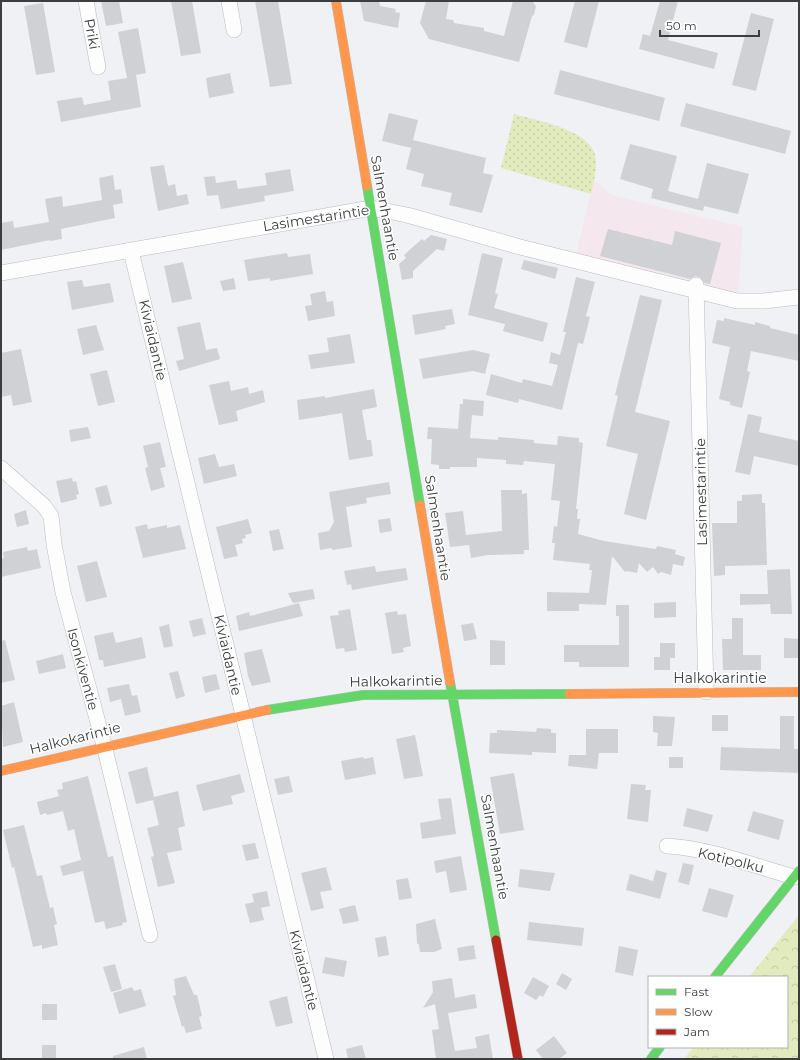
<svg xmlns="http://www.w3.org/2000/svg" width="800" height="1060" font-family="Montserrat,sans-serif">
<defs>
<pattern id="forest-crowns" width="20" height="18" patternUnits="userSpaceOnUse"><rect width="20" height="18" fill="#e2ebbe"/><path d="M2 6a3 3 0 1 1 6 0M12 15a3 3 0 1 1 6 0" fill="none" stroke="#c3caa4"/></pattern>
<pattern id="park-dots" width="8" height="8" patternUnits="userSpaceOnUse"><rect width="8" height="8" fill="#e2ebbe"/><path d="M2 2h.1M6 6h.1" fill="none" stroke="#c3caa4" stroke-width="1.8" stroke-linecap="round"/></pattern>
</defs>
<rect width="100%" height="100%" fill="#eff1f5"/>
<!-- commercial -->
<path fill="#f4e7ed" d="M594 180 611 195 743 227 738 292 715 289 576 255Z"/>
<!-- forest -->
<path fill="url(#forest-crowns)" d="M799 915V1059H684L694 1047H787V977H749Z"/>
<!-- park -->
<path fill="url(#park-dots)" d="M514 114C536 120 579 128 592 148 600 160 594 181 591 194L501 168Z"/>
<!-- building -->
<path fill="#d0d1d4" d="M101 1H119L123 23 106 26Z
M171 1H192L201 53 181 56Z
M255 1H278L292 84 270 87Z
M360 1H379L380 6 396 9 395 12 400 13 398 28 364 21Z
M426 1H449L446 19 453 20 454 23 484 28V31L504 36 513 1H532L536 6 534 15 532 16 519 62 429 39 420 23Z
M575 1H599L587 48 564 42Z
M660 1H678L668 40 718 53 714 69 639 49 643 34 650 36Z
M43 3 55 72 36 75 24 6Z
M751 13 774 19 756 91 732 85Z
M138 28 146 73 136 75 141 107 61 122 57 101 82 97 84 105 111 100 108 81 127 78 118 32Z
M560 70 665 98 659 121 554 94Z
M230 73 234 93 209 98 206 78Z
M686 103 791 131 785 154 680 126Z
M389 113 418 120 411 148 382 141Z
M413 140 486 158 483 173 493 175 482 213 449 205 452 193 421 186 424 174 406 169Z
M630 144 677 156 668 191 698 199 707 163 749 174 738 214 704 206 703 211 651 198 653 189 620 179Z
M164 165 168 186 175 184 177 196 187 194 189 204 158 211 150 167Z
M290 169 294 191 264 196 265 201 221 209 218 195 207 196 204 177 215 176 216 183 236 180 238 189 267 185 265 173Z
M113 175 115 190 121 189 123 203 113 205 115 218 61 229 62 239 50 241V240L1 250V223L13 221 14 228 49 222 45 199 62 196 63 207 102 200 99 178Z
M608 229 672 245 675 231 721 243 710 284 704 283 700 277 695 276 690 279 600 256Z
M431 235 447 239 444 251 437 249 413 271V278L402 280 399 264 406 258 404 255 422 239 424 241Z
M287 253 288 257 310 254 313 274 270 281V278L248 281 244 260Z
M482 253 503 258 495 293 498 294 494 308 548 323 543 342 503 331 505 324 468 315Z
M524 260 558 268 555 279 521 269Z
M183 262 192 299 172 303 164 266Z
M576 277 595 282 586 316 590 317 583 344 578 343 562 410 519 399 518 403 486 395 491 374 522 383 523 379 552 386 558 365 549 363 551 352 560 355 566 332H563Z
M234 278 236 289 223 291 220 281Z
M82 280 84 287 110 283 114 302 72 310 67 282Z
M325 291 327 302 333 301 335 316 308 321 305 306 312 305 310 294Z
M640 295 662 300 635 412 670 421 646 520 624 514 638 454 606 446 618 396 615 395Z
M452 309 455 324 445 326 446 329 415 335 412 315Z
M724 318 755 325V322L770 326V328L799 335V361L751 351 747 371 750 372 742 408 730 405V402L719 399 730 347 712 343 717 320 724 321Z
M200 322 206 350 217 348 220 359 179 371 176 361 184 359 177 327Z
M96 325 104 350 83 355 77 329Z
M350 334 355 363 311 369 308 355 329 352 327 338Z
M21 349 32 402 13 406 11 395 1 397V353Z
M473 350 490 354 485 374 473 371 423 379 419 359Z
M107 370 115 402 98 406 90 374Z
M229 381 231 391 248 387 249 394 263 390 265 402 236 411 238 421 219 425 209 385Z
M374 389 377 407 362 410 367 440H371L373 456 349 460 342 413 299 420 297 400 325 396V398Z
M463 399 484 401 483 416 472 415 470 438 498 440V437L534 440V443L557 445 558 436 579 438V442L583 443 576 509H578L577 519H580L578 534 604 541 656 549 657 546 676 550 675 554 685 557 683 566 673 564 671 575 661 572 658 574 653 567 647 572 639 563 637 573 627 571 625 572 612 556 606 605 579 604V611H547V592L589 593 592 570H589L590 564 553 560 555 543H552L554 526 557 527 560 501 551 500 555 464 524 461 523 465 506 464V460L477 458V467H450V469H439V465L431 464 432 439H427L428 427 458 429 460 404H463Z
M748 414 762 417 759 432 799 441V466L754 456 750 475 735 472Z
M88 427 91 438 71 442 69 430Z
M160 442 166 467 160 468 165 487 151 491 145 468 148 467 143 446Z
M215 454 219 467 234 464 237 476 204 484 198 458Z
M72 478 73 482 76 481 79 494 76 495 77 499 61 503 56 481Z
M389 482 391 494 366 498 367 503 346 507 352 547 333 550 331 548 320 550 318 533 329 531 334 522 329 492Z
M107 485 112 504 100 507 95 488Z
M501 490H522V494L527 493 529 550H524V554L488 555 471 558 469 545 450 547 445 513 463 511 466 535 502 531Z
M762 494V503H765L767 565 725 566V575L714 576 712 523H737V501H742V495Z
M26 510 29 524 17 527 14 514Z
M390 518 392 531 380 533 378 520Z
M248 519 252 533 245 535 246 538 242 539 243 543 235 545 238 556 224 559 216 527Z
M147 524 148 529 167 525V528L180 525 186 549 143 558 135 527Z
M279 529 284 549 273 551 269 531Z
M27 547 28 551 37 549 41 568 1 577V559L4 558 3 552Z
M97 561 107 597 86 602 77 566Z
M375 566 376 572 406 568 408 580 352 590 351 584 347 585 344 571Z
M790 569 792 614H771L770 604 740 605V594H768L767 570Z
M313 589 315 599 293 603 288 593Z
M676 602V617L654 618V603Z
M299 603 303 616 239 631 236 616 249 612 250 616Z
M616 605H629V667H579V662H564V645H619V616H616Z
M350 609 357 650 345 652 344 648 336 649 330 616 339 615 338 611Z
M397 611 398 615 406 614 411 646 403 648 404 652 392 654 385 613Z
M202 618 206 634 193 637 189 621Z
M732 618H743V655H761V670H723L722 639H732Z
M473 623 477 639 464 641 461 625Z
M169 624 173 646 164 648 159 627Z
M113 632 116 643 142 637 146 658 104 667 103 660H99L94 636Z
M784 638 799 639V658H784Z
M5 640 15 680 1 683V641Z
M490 640 505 641V665H490Z
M660 643H675V658H670V670H654V657H660Z
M262 649 271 682 252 686 248 676 244 653Z
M63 654 66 668 39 674 36 661Z
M178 671 185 696 176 699 169 673Z
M216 674 220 689 205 693 202 677Z
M129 684 132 696 137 695 141 712 125 716 121 699 110 702 107 688Z
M14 702 23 742 3 747 1 706Z
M712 715H728V731H712Z
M653 716 675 717 672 746H657L658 733 653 732Z
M780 716H794V749H799V773L720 770 721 747 780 749Z
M537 728 551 729V733H556V753L532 752V755L489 753 490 733H497V730L536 732Z
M586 729H618V753H599L597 769 568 766 569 755H586Z
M415 735 423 776 404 779 396 739Z
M363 757 364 759 373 757 376 774 345 780 341 761Z
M669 757H683V768H669Z
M147 767 154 797 178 791 185 826 178 828 182 850 167 853 175 883 158 887 151 857 154 856 147 828 159 825 153 800 136 804 128 772Z
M514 773 524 830 500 834 490 777Z
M240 774 245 792 231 796 233 804 203 811 196 785Z
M88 776 108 857 113 856 127 922 122 923 123 925 106 929 104 921 95 923 83 871 63 876 60 866 81 860 74 829 68 831 63 811 47 815 46 813 40 815 37 802 59 796 57 790 63 789 62 783Z
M289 776 293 792 278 795 274 779Z
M631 784 646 785 645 790H651L648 822 627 819Z
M451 798 456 834 422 839 420 823 441 819 438 799Z
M687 808 713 815 708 832 683 826Z
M753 811 784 820 779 840 747 831Z
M24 825 37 876 42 875 50 908 53 907 57 924 54 925 58 945 42 949V945L33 947 14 867 12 868 3 830Z
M255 843 259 858 246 861 242 845Z
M461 856 467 890 450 893 446 871 436 873 434 861Z
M683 863 694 865 689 885 678 882Z
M326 867 332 890 320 892 324 908 311 911 301 873Z
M520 869 555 873 550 891 518 887Z
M656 870 667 873 660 899 626 890 630 874 653 881Z
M408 878 412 898 399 900 396 880Z
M709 888 734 895 727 918 702 911Z
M267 891 270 906 261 908 264 920 250 923 245 904 254 902 252 894Z
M355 905 359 921 343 924 339 909Z
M435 919 442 949 434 952H420L419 945 417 943 416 924Z
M529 922 584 928 582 946 527 940Z
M386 936 389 955 378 957 375 938Z
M474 945 476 959 459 961 457 948Z
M619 946 638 950 633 976 615 972Z
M325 957 347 961 344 977 322 973Z
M115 964 122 989 111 992 103 967Z
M562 973 572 979 566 990 556 984Z
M186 976 194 995H197L202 1016 199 1017 202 1029 186 1033 184 1026 182 1027 173 996 176 995 174 979Z
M533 977 549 986 543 997 540 995 536 1000 524 993Z
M452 978 455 998 475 994 477 1008 448 1013 455 1051 477 1048 475 1037 489 1034 493 1059H436L432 1030 439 1029 435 1004 423 1008 433 992 432 981Z
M132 987 134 991 141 989 146 1006 119 1014 113 993Z
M287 996 293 1023 276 1027 269 1001Z
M42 1004H57V1020H42Z
M554 1036 567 1053 559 1059H543L536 1050Z
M42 1045H56V1059H42Z
M362 1045 366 1059H348L346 1049Z
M144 1047 147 1059H113V1056Z"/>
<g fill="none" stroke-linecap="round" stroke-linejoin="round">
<defs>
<path id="street" d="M86 1 98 67
M229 1 234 30
M131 251 326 1059
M1 273 371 208 407 215 520 247 737 301H764L799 297
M696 285 706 692
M1 468 44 506 51 516 54 544 63 592 104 745 150 935
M667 846C708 848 755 866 794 877"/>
<path id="fast" d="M367 186 420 505
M450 682 496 940
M267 710 363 695 569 694
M715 977 799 871
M651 1059 660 1047"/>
<path id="slow" d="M336 1 367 186
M420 505 450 682
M569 694 799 692
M1 771 267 710"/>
<path id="jam" d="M496 940 518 1059"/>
</defs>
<!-- street casing -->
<use href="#street" stroke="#b9bbbd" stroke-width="16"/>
<!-- fast casing -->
<use href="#fast" stroke="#b9bbbd" stroke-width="10"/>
<!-- slow casing -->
<use href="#slow" stroke="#b9bbbd" stroke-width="10"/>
<!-- jam casing -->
<use href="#jam" stroke="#b9bbbd" stroke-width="10"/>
<!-- street -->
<use href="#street" stroke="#fdfdfe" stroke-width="15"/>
<!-- fast -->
<use href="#fast" stroke="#63d668" stroke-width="9"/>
<!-- slow -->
<use href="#slow" stroke="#ff974d" stroke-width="9"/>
<!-- jam -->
<use href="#jam" stroke="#b3261e" stroke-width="9"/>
</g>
<g text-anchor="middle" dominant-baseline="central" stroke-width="3" stroke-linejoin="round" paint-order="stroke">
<!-- street labels -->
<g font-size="14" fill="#3b3d3f" stroke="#fff">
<text transform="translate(92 34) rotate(80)">Priki</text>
<text transform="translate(385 208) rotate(80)">Salmenhaantie</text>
<text transform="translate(316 218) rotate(-9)">Lasimestarintie</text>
<text transform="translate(153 340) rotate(77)">Kiviaidantie</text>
<text transform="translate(701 492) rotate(-91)">Lasimestarintie</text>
<text transform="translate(438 528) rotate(81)">Salmenhaantie</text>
<text transform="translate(228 655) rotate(77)">Kiviaidantie</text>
<text transform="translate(83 669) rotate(75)">Isonkiventie</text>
<text x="720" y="678">Halkokarintie</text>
<text transform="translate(396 681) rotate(-1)">Halkokarintie</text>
<text transform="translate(75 738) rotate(-14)">Halkokarintie</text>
<text transform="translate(495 847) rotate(80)">Salmenhaantie</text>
<text transform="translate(731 860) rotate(14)">Kotipolku</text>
<text transform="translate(304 970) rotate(76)">Kiviaidantie</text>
</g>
</g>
<!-- border -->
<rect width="800" height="1060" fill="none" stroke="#3b3d3f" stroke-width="4"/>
<!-- legend -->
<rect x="648" y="976" width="140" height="72" fill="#ffffff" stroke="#b1b1b2"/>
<rect x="656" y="989" width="20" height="6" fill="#63d668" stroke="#b1b1b2"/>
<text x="684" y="996" font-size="12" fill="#3b3d3f">Fast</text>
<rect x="656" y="1009" width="20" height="6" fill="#ff974d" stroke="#b1b1b2"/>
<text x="684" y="1016" font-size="12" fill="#3b3d3f">Slow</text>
<rect x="656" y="1029" width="20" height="6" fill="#b3261e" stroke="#b1b1b2"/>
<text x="684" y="1036" font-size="12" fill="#3b3d3f">Jam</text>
<!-- scale -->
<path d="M660 30v6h99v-6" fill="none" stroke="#3b3d3f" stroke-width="2"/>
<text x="666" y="30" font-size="12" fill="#3b3d3f" stroke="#ffffff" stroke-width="3" paint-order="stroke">50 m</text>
</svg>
